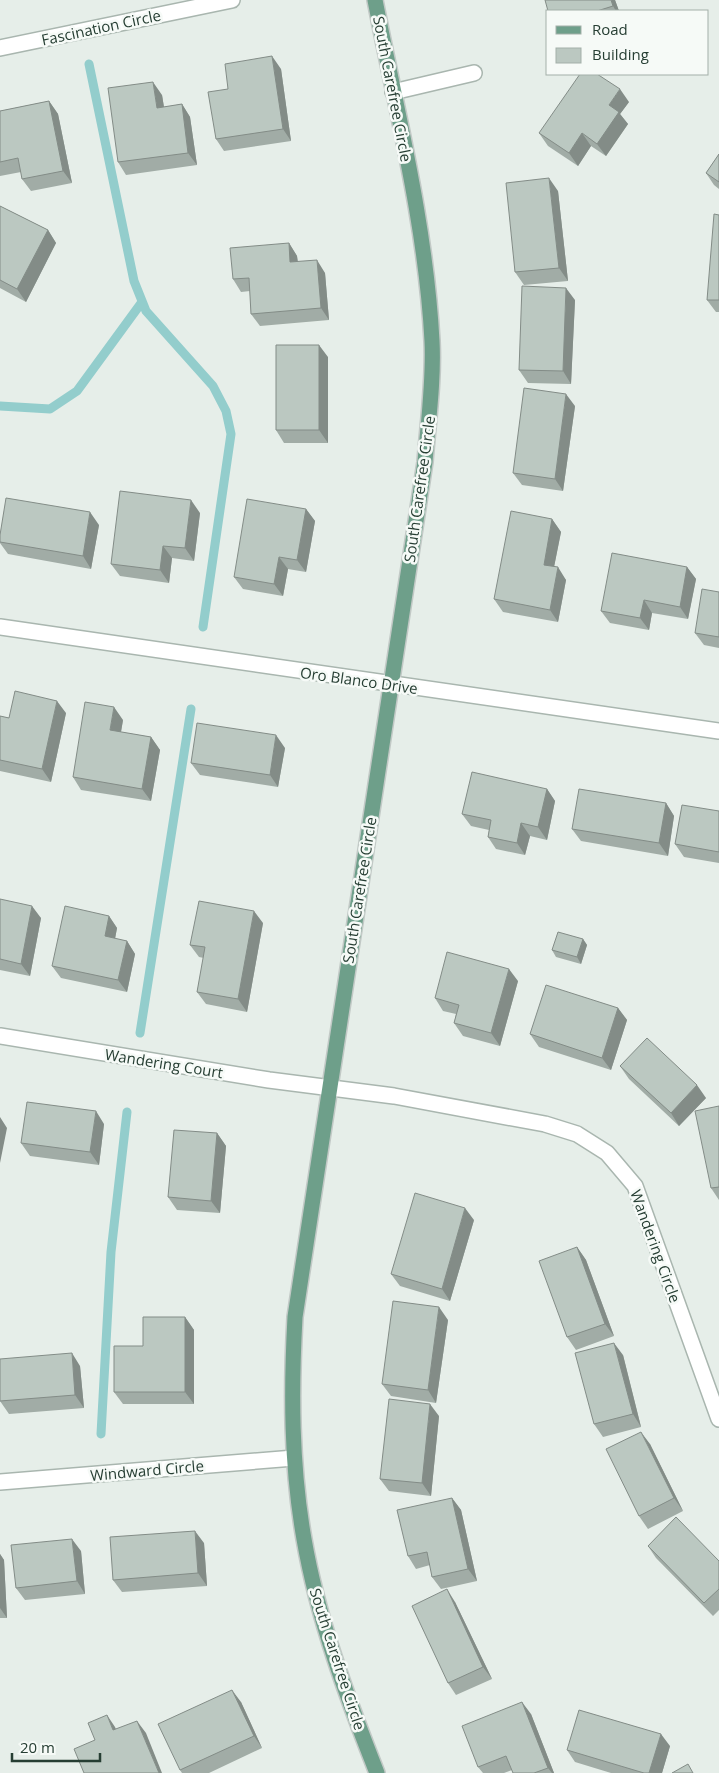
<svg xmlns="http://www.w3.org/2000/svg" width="719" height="1773" font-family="'Open Sans',sans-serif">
<rect width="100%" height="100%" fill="#e6eee9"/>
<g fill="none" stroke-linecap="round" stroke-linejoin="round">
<!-- stream -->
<path stroke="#93cdcc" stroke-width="9" d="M89 64 134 281 146 311 213 386 226 411 231 434 203 627
M0 406 50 409 77 391 142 302
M140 1033 191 709
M101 1434 111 1252 127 1112"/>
<defs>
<path id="minor" d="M0 48 232 0
M393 92 474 73
M0 627 719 731
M0 1036 269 1080 394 1096 545 1124 577 1134 607 1153 635 1186 719 1419
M0 1482 294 1458"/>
<path id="major" d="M375 0C397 113 426 226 432 341 434 381 428 422 425 462L295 1317C291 1391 291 1465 304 1539 318 1620 347 1697 377 1773"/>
</defs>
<!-- minor casing -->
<use href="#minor" stroke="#a9b6af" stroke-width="18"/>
<!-- major casing -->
<use href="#major" stroke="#c2c9c6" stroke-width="18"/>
<!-- minor -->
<use href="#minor" stroke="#fff" stroke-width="15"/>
<!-- major -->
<use href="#major" stroke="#6e9f8a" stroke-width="15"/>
</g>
<!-- wall -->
<path fill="#a1aca6" d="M615 0 619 11H548Z
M281 69 291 141 224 151 216 139 228 89Z
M162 95 164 107 182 104 190 117 197 165 126 175 118 162Z
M49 101 58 114 72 183 31 191 22 179 21 172 0 176V111Z
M629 102 620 114 628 124 606 156 591 146 578 166 548 146 539 133Z
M719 154V189L714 185 706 173Z
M558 191 568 281 524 285 515 272Z
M0 206 48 230 56 243 26 302 0 288Z
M719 215V312H716L707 300Z
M289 243 297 256 298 262 325 273 329 320 260 326 251 314 250 291 241 292 233 279Z
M575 300 571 384 528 383 519 370Z
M328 357V443H284L276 430Z
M575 406 563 491 522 485 513 473Z
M306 509 315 521 306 572 288 569 283 596 243 589 234 577Z
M200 513 194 561 172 558 169 583 120 576 111 564Z
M552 519 561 532 554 567 566 580 558 622 503 612 494 599Z
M99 525 91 569 8 554 0 543V535Z
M687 567 696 579 688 619 652 613 649 630 610 623 601 611Z
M719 592V648L704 645 695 633Z
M66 713 51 782 0 771V716L9 718Z
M123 720 121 732 151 737 160 750 151 801 81 790 73 777Z
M285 748 278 787 200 775 191 763Z
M547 789 555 801 547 840 530 836 525 855 496 849 488 837 489 830 471 826 462 814Z
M666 803 674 816 668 856 581 841 572 829Z
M719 811V863L684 857 675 844Z
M0 899 41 918 30 976 0 970Z
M109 916 117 928 115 939 127 941 135 954 127 992 61 978 52 966Z
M263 923 247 1012 206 1004 197 992 204 958 199 957 190 945Z
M583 939 587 945 581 964 556 957 552 950Z
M518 981 500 1046 463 1036 454 1023 456 1014 443 1011 435 998Z
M618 1008 627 1020 611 1070 539 1047 530 1034Z
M620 1066 706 1098 679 1126 629 1079Z
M719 1106V1200L711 1188Z
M104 1124 99 1165 30 1156 21 1143Z
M217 1133 226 1146 220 1213 177 1210 168 1197Z
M474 1220 450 1301 400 1286 391 1274Z
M577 1247 586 1260 614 1336 576 1350 567 1337Z
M185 1317 194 1330V1404H123L114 1392 143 1346Z
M448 1320 436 1403 391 1396 382 1384Z
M623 1355 641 1427 603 1437 594 1424Z
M80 1366 84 1408 9 1414 0 1401Z
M439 1416 431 1496 389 1491 380 1479Z
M650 1444 683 1511 648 1529 639 1516Z
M452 1498 461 1510 477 1581 441 1589 432 1577 430 1565 416 1569 408 1556Z
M204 1543 207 1586 122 1592 113 1580Z
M648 1546 719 1561V1610L713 1616 656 1558Z
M81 1551 85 1594 25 1600 16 1588Z
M0 1554 4 1560 7 1618H0Z
M455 1602 492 1679 456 1695 448 1683Z
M241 1702 262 1748 209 1773H182L180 1770Z
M531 1714 554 1773H513L512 1770 504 1773H483L478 1767Z
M670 1746 662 1773H611L575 1762 567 1750Z"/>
<!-- shaded-wall -->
<path fill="#838c87" d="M611 0H615L619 11H616L613 6Z
M272 56 281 69 291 141 283 129Z
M153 82 162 95 166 120 157 108Z
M620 89 629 102 620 114 628 124 606 156 597 144 609 105Z
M49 101 58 114 72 183 63 171Z
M182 104 190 117 197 165 188 153Z
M582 133 591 146 578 166 569 153Z
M549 178 558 191 568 281 559 268Z
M48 230 56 243 26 302 17 289Z
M289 243 297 256 299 275 290 262Z
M317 260 325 273 329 320 321 308Z
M566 288 575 300 571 384 563 371Z
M319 345 328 357V443L319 430Z
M566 394 575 406 563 491 555 479Z
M191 500 200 513 194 561 185 548Z
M306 509 315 521 306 572 297 560Z
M90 512 99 525 91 569 83 556Z
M552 519 561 532 552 577 544 565Z
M163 546 172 558 169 583 160 570Z
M279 557 288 569 283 596 274 584Z
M558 567 566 580 558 622 550 610Z
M687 567 696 579 688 619 680 607Z
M644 600 652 613 649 630 640 618Z
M57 701 66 713 51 782 42 769Z
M114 707 123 720 119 743 110 730Z
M276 735 285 748 278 787 270 775Z
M151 737 160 750 151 801 142 789Z
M547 789 555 801 547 840 538 827Z
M666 803 674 816 668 856 659 843Z
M521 823 530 836 525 855 517 843Z
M32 906 41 918 30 976 21 964Z
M254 911 263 923 247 1012 238 999Z
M109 916 117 928 113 949 105 936Z
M583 939 587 945 581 964 577 957Z
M127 941 135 954 127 992 118 980Z
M509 969 518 981 500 1046 491 1033Z
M618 1008 627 1020 611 1070 602 1058Z
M697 1085 706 1098 679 1126 671 1113Z
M96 1111 104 1124 99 1165 90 1152Z
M0 1117 7 1128 0 1163Z
M217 1133 226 1146 220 1213 211 1201Z
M465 1208 474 1220 450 1301 442 1289Z
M577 1247 586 1260 614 1336 605 1324Z
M439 1307 448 1320 436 1403 428 1390Z
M185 1317 194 1330V1404L185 1392Z
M614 1343 623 1355 641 1427 633 1414Z
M72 1353 80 1366 84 1408 75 1395Z
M430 1404 439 1416 431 1496 422 1483Z
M641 1432 650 1444 683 1511 674 1498Z
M452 1498 461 1510 477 1581 468 1569Z
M195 1531 204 1543 207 1586 198 1573Z
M72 1539 81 1551 85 1594 77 1581Z
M0 1554 4 1560 7 1618 0 1608Z
M447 1589 455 1602 492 1679 483 1667Z
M232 1690 241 1702 262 1748 254 1736Z
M522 1702 531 1714 554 1773H552L548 1768Z
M107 1715 115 1727 122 1743 113 1730Z
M137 1721 146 1733 162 1773H159Z
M661 1734 670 1746 662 1773H649Z"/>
<!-- building -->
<path fill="#bbc8c1" stroke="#838c87" d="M545 0H611L613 6 597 11H548Z
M272 56 283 129 216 139 208 92 228 89 225 64Z
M580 74H597L620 89 609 105 619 112 597 144 582 133 569 153 539 133Z
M153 82 157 108 182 104 188 153 118 162 108 88Z
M49 101 63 171 22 179 18 158 0 162V111Z
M719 154V182L706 173Z
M549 178 559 268 515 272 506 183Z
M0 206 48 230 17 289 0 280Z
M714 214 719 215V300H707Z
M289 243 290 262 317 260 321 308 251 314 249 278 233 279 230 248Z
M522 286 566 288 563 371 519 370Z
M276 345H319V430H276Z
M524 388 566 394 555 479 513 473Z
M120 491 191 500 185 548 163 546 160 570 111 564Z
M6 498 90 512 83 556 0 542V535Z
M247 499 306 509 297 560 279 557 274 584 234 577Z
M511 511 552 519 544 565 558 567 550 610 494 599Z
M612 553 687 567 680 607 644 600 640 618 601 611Z
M702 589 719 592V637L695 633Z
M15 691 57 701 42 769 0 760V716L9 718Z
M85 702 114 707 110 730 151 737 142 789 73 777Z
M197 723 276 735 270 775 191 763Z
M472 772 547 789 538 827 521 823 517 843 488 837 491 820 462 814Z
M579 789 666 803 659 843 572 829Z
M682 805 719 811V852L675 844Z
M0 899 32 906 21 964 0 959Z
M199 901 254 911 238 999 197 992 205 947 190 945Z
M65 906 109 916 105 936 127 941 118 980 52 966Z
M558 932 583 939 577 957 552 950Z
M447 952 509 969 491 1033 454 1023 459 1005 435 998Z
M546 985 618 1008 602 1058 530 1034Z
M647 1038 697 1085 671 1113 620 1066Z
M27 1102 96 1111 90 1152 21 1143Z
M719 1106V1187L711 1188 695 1111Z
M174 1130 217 1133 211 1201 168 1197Z
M415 1193 465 1208 442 1289 391 1274Z
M577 1247 605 1324 567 1337 539 1261Z
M393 1301 439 1307 428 1390 382 1384Z
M143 1317H185V1392H114V1346H143Z
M614 1343 633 1414 594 1424 575 1353Z
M72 1353 75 1395 0 1401V1359Z
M389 1399 430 1404 422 1483 380 1479Z
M641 1432 674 1498 639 1516 606 1449Z
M452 1498 468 1569 432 1577 427 1552 408 1556 397 1510Z
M676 1517 719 1561V1589L704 1603 648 1546Z
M195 1531 198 1573 113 1580 110 1537Z
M72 1539 77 1581 16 1588 11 1545Z
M447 1589 483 1667 448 1683 412 1606Z
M232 1690 254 1736 180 1770 158 1724Z
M522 1702 548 1768 534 1773H513L506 1756 478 1767 462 1726Z
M579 1710 661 1734 649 1773H644L567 1750Z
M107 1715 113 1730 137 1721 159 1773H84L74 1749 95 1740 88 1723Z
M688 1764 693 1773H672Z"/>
<g text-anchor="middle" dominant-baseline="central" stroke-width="5" stroke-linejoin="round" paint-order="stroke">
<!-- street labels -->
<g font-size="15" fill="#263e33" stroke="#f6faf7">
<text transform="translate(101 27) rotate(-12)">Fascination Circle</text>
<text transform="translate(393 89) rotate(79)">South Carefree Circle</text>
<text transform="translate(419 489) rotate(-82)">South Carefree Circle</text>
<text transform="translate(359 680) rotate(8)">Oro Blanco Drive</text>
<text transform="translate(359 890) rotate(-81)">South Carefree Circle</text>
<text transform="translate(164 1063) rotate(9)">Wandering Court</text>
<text transform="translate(656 1246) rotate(70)">Wandering Circle</text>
<text transform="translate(147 1470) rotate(-5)">Windward Circle</text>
<text transform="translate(338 1659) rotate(72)">South Carefree Circle</text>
</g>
</g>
<!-- legend -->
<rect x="546" y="10" width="162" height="65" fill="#f6faf7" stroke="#a3afa9"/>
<rect x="556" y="26" width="25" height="8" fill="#6e9f8a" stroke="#a3afa9"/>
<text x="592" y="35" font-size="15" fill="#263e33">Road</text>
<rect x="556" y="48" width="25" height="15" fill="#bbc8c1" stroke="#a3afa9"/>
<text x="592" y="60" font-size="15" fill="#263e33">Building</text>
<!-- scale -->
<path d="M12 1753v8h88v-8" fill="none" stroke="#263e33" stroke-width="2.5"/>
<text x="20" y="1753" font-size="15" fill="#263e33" stroke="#f6faf7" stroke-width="4" paint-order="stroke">20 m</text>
</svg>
